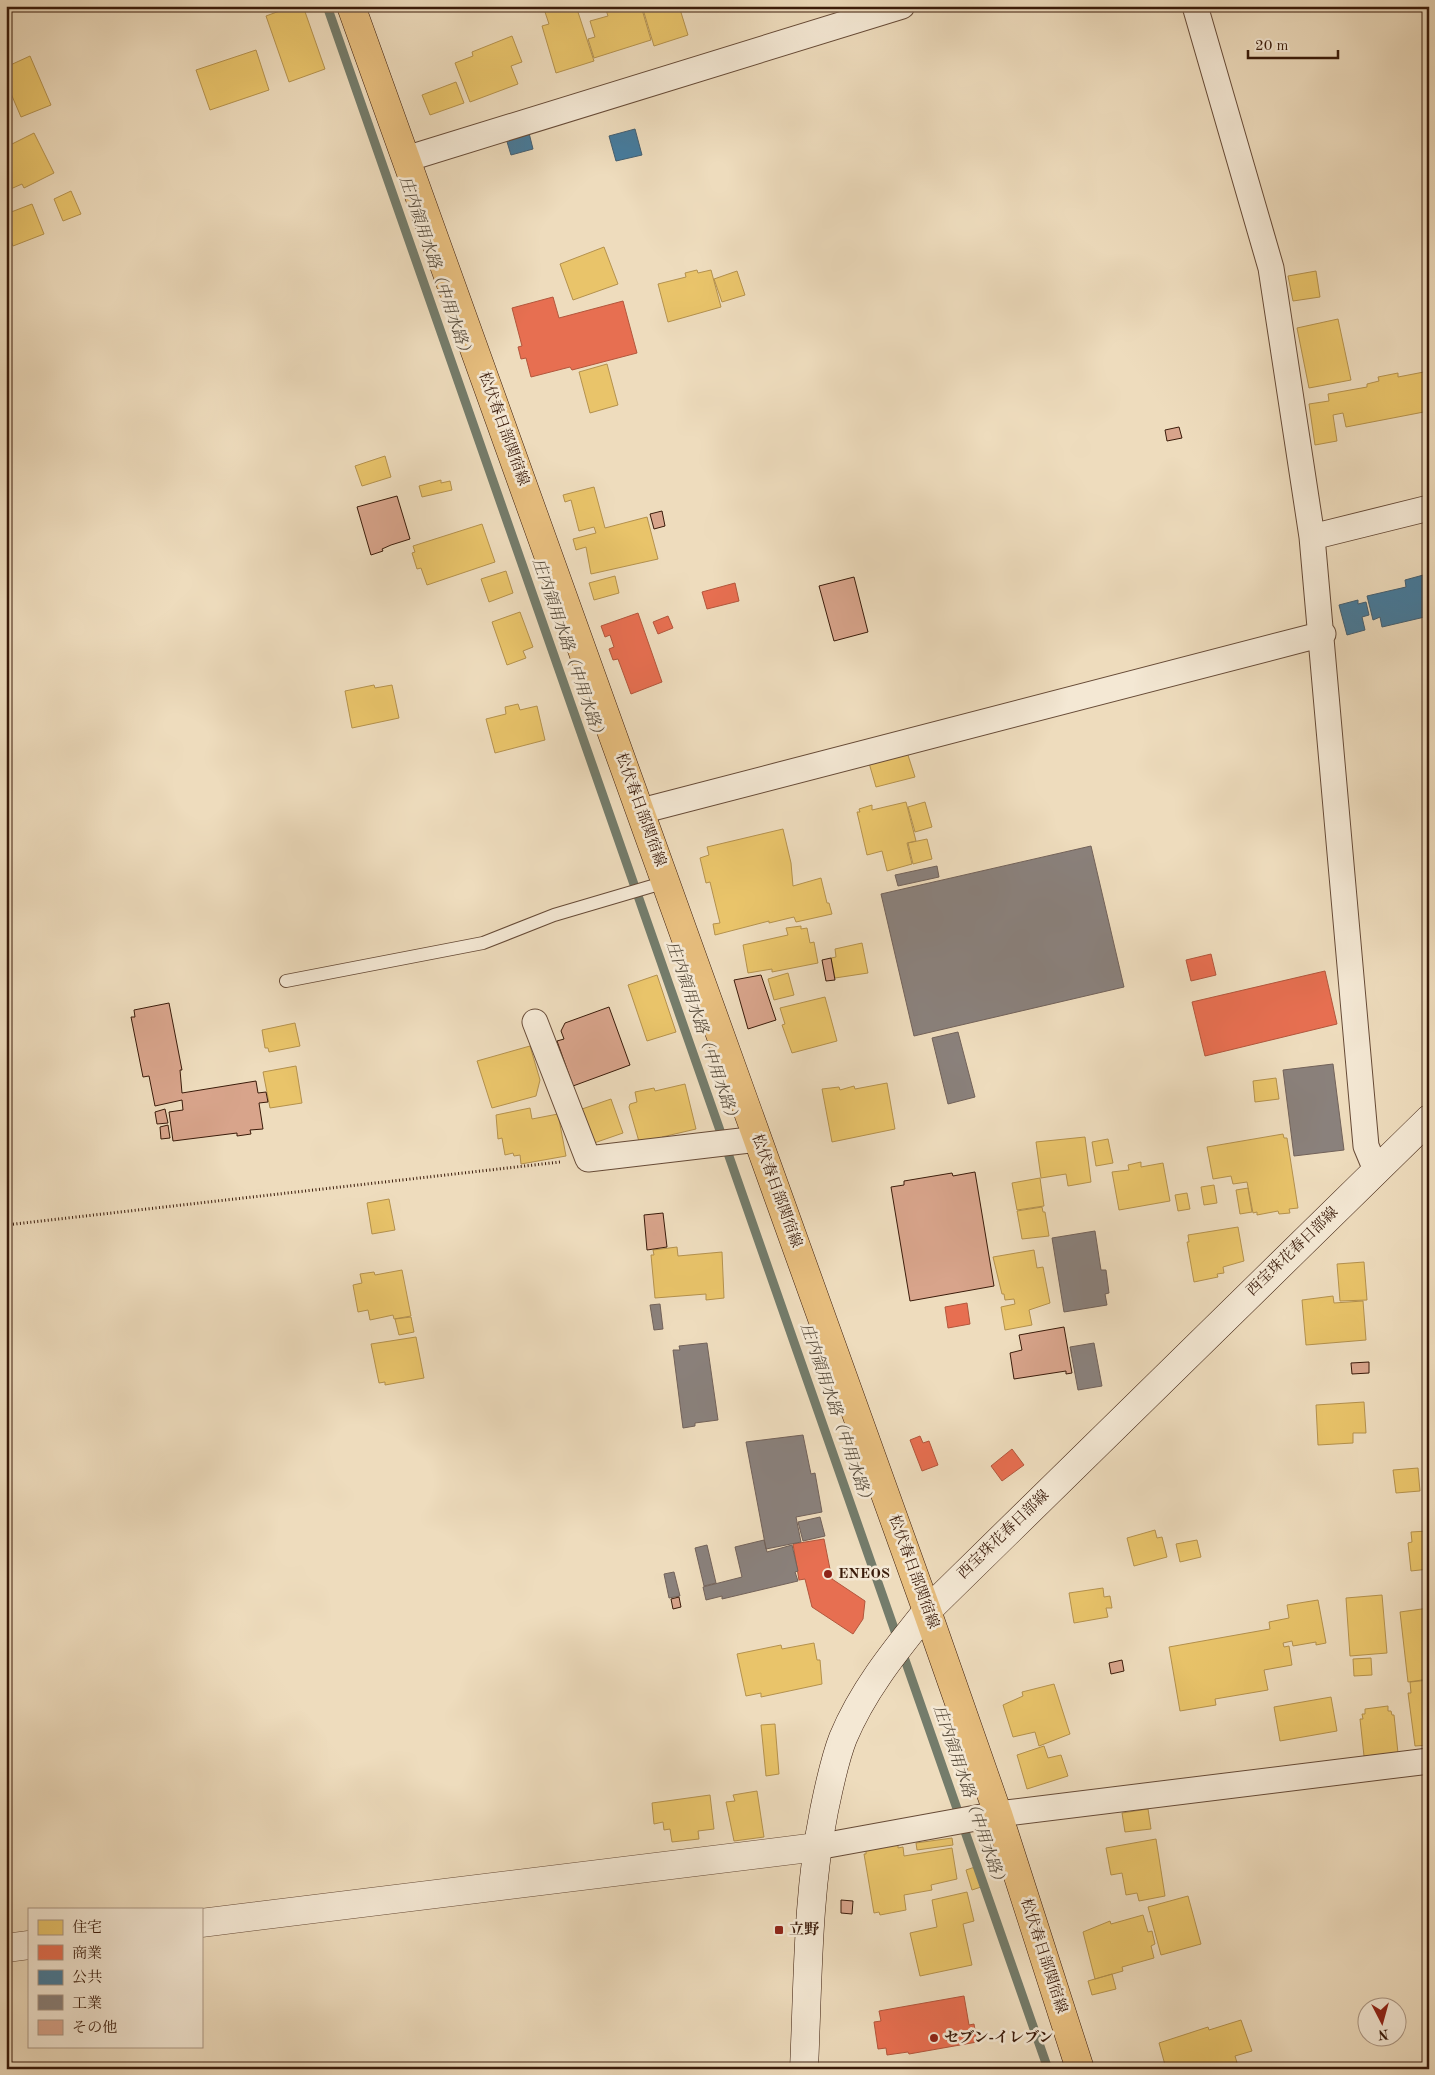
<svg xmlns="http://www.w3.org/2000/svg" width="1435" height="2075" font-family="'Old Standard TT','Noto Serif JP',serif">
<rect width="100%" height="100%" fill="#eedcbd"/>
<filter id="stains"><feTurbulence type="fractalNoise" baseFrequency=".004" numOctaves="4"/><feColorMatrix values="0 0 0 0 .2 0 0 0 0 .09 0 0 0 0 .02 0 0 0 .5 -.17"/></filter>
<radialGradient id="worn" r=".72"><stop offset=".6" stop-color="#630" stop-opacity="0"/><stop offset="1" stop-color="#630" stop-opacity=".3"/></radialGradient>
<!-- homes -->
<path fill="#e9c46a" stroke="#b4914d" d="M293 6H303L325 69 289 82 266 16Z
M562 6H576L594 61 556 73 542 26 549 24 545 12Z
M609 6H641L651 40 594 58 588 39 595 37 590 21 608 16 605 7Z
M642 6H679L688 35 654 46Z
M512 36 522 62 511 66 518 84 470 102 455 63 473 56 472 52Z
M256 50 269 90 210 110 196 70Z
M30 56 51 105 21 117 6 82V67Z
M456 82 464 103 430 115 422 95Z
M34 133 54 173 24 188 22 184 6 191V147Z
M71 191 81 214 63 221 54 199Z
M32 204 44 234 13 246 6 228V214Z
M604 247 618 284 573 300 560 264Z
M697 270 698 273 711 270 721 307 668 322 658 284 686 277 685 273Z
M737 271 745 295 722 302 714 279Z
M1316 271 1320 297 1293 301 1288 276Z
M1338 319 1351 380 1309 388 1297 328Z
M607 364 618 405 590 413 579 372Z
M1429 371V411L1346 427 1343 413 1333 415 1337 441 1315 445 1309 404 1329 401 1328 394 1367 387V384L1379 381 1378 377 1398 373V377Z
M385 456 391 477 362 486 355 466Z
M441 480V483L450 481 452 490 422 497 419 486Z
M594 487 605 528 647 517 658 559 591 574 586 547 576 550 573 539 596 533 594 527 579 531 571 500 565 502 563 495Z
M482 524 495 562 427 585 421 568 417 569 412 553 415 552 413 546Z
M506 571 513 593 489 602 481 579Z
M615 576 619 593 594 600 589 583Z
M520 612 533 647 523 651 526 658 507 665 492 622Z
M374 685 375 688 392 685 399 718 352 728 345 691Z
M518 704 520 710 537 706 545 740 495 753 486 719 506 714 505 707Z
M907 752 915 777 876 787 869 763Z
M906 802 916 841 907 843 912 864 887 871 882 851 867 855 857 812H860L859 809 872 805V810Z
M925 802 932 827 915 832 908 807Z
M783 829 791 863 793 886 821 878 827 903H829L832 914 796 922 794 917 769 923V921L715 935 713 924 720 923 710 882 706 883 700 858 709 855 707 847Z
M927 839 932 859 913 864 908 843Z
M801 926V929L807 928 810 943 814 942 818 963 772 972V969L748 973 743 945 788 935 786 928Z
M862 943 868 973 835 978 831 958 836 957 835 949Z
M788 973 794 995 774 1000 768 979Z
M657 975 676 1032 647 1041 628 985Z
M825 997 837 1041 792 1053 782 1025 785 1024 780 1008Z
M295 1023 300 1046 269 1052 268 1048H265L262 1030Z
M530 1046 540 1080 536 1096 492 1108 477 1061Z
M296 1066 302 1103 270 1108 263 1072Z
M1276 1078 1279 1099 1255 1102 1253 1081Z
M887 1083 895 1129 832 1142 822 1089 839 1087 840 1090 854 1086 855 1089Z
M685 1084 696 1129 662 1137 663 1140 640 1145 629 1107 630 1104 637 1102 635 1092 654 1088 655 1091Z
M611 1099 623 1133 594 1143 582 1109Z
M530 1108 532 1119 558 1114 566 1156 521 1164 520 1155 514 1156 513 1153 505 1155 502 1138 498 1139 496 1115Z
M1283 1134 1284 1138H1287L1298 1208 1289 1209 1290 1213 1279 1214 1278 1211 1257 1215V1212L1253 1213 1247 1182 1233 1184 1231 1176 1213 1179 1207 1147Z
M1085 1137 1091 1182 1068 1186 1066 1174 1041 1178 1036 1142Z
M1108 1139 1113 1163 1096 1166 1092 1142Z
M1141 1162V1167L1163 1163 1170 1201 1119 1210 1112 1172 1129 1170 1128 1165Z
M1040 1178 1044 1206 1017 1210 1012 1183Z
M1214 1185 1217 1203 1204 1205 1201 1187Z
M1248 1188 1252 1212 1240 1214 1236 1190Z
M1187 1193 1190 1209 1178 1211 1175 1195Z
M389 1199 395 1230 372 1234 367 1203Z
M1042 1207 1043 1212H1045L1049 1236 1022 1239 1017 1211Z
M1238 1227 1244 1261 1223 1267 1224 1273 1217 1274 1218 1277 1194 1282 1187 1242H1189L1188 1235Z
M677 1247 678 1256 722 1252 724 1298 706 1300V1294L655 1298 651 1255H654L653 1250Z
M1034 1250 1037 1268 1043 1267 1050 1303 1029 1310 1032 1325 1005 1330 1001 1307 1015 1304 1014 1299 1005 1300 1004 1294H1002L993 1257Z
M1364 1262 1367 1300 1340 1301 1337 1264Z
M402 1270 411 1316 394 1319 393 1315 370 1320 368 1310 358 1312 353 1285 362 1283 360 1274 374 1272 375 1275Z
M1333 1296 1334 1303 1363 1301 1366 1340 1306 1345 1302 1300Z
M411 1317 414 1332 399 1335 395 1319Z
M416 1337 424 1378 385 1385V1382L379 1383 371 1344Z
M1364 1402 1366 1433H1353V1443L1318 1445 1316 1405Z
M1418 1468 1420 1491 1396 1493 1393 1470Z
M1426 1524H1429V1569L1411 1571 1408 1543 1412 1542 1411 1532 1427 1531Z
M1155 1530 1157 1538 1162 1537 1167 1557 1134 1566 1127 1538Z
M1197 1540 1201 1557 1180 1562 1176 1544Z
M1103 1588 1104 1597 1110 1596 1112 1608H1106L1108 1617 1074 1623 1069 1593Z
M1382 1595 1387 1653 1350 1656 1346 1598Z
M1318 1600 1326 1643 1316 1645V1642L1293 1646 1292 1641 1283 1643 1284 1647 1289 1646 1292 1665 1264 1670 1268 1690 1215 1699 1216 1705 1180 1711 1169 1647 1270 1629 1269 1622 1289 1618 1287 1605Z
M1429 1608V1679L1408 1682 1400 1612Z
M814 1643 817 1660H820L822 1684 761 1697V1693L746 1696 737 1654 781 1645 782 1649Z
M1371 1658 1372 1675 1354 1676 1353 1659Z
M1429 1680V1745L1415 1746 1408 1693H1411L1410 1682Z
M1054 1684 1070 1734 1039 1746 1035 1732 1013 1737 1003 1705 1023 1696 1022 1692Z
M1331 1697 1337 1731 1280 1741 1274 1707Z
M1388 1706V1711H1391L1392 1715H1394L1398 1753 1364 1756 1360 1719H1363L1362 1714H1365V1709Z
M775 1724 779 1774 766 1776 761 1725Z
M1044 1746 1048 1758 1061 1755 1068 1776 1027 1789 1017 1755Z
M757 1791 764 1837 734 1841 726 1802 735 1801 733 1795Z
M710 1795 714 1829 698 1831 699 1839 672 1842 670 1829 664 1830 663 1822 654 1824 652 1803Z
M1148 1809 1151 1829 1125 1832 1122 1813Z
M952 1838 953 1845 917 1850 916 1843Z
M1156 1839 1165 1896 1139 1901 1137 1893 1126 1895 1122 1873 1111 1875 1106 1848Z
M898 1844V1848L903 1847 904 1856 952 1848 957 1879 931 1885 932 1890 904 1895 906 1910 880 1915 879 1912 874 1913 864 1854H866V1850Z
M975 1867 981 1887 972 1890 966 1870Z
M967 1892 974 1921 963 1924 972 1965 920 1976 910 1933 937 1927 932 1900Z
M1188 1896 1201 1944 1161 1955 1148 1907Z
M1143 1915 1148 1932 1152 1931 1155 1944 1151 1946 1154 1958 1122 1967 1123 1971 1095 1979 1083 1932 1110 1921 1111 1924Z
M1112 1974 1116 1989 1092 1995 1088 1981Z
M1241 2020 1252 2051 1235 2056 1238 2066 1228 2069H1161V2067L1165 2065 1159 2043 1208 2027 1209 2030Z"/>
<!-- shops -->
<path fill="#e76f51" stroke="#b3563c" d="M553 297 559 318 623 301 637 353 572 370 570 367 531 377 526 358 521 359 518 347 522 346 512 308Z
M735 583 739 601 707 609 702 592Z
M638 613 662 682 631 694 618 659 613 660 609 649 614 647 610 635 605 637 601 626Z
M668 616 673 628 658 634 653 622Z
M1211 954 1216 975 1191 981 1186 960Z
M1325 971 1337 1024 1205 1056 1192 1002Z
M967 1303 970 1324 948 1328 945 1307Z
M920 1436 923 1443 929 1441 938 1465 922 1471 910 1440Z
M1012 1449 1024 1465 1002 1481 991 1466Z
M824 1539 832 1579 865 1601 863 1619 853 1634 812 1607 805 1579 799 1580 793 1544Z
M964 1996 969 2025 974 2024 977 2042 909 2054 908 2052 887 2055 886 2048 878 2049 874 2022 881 2021 879 2011Z"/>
<!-- public -->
<path fill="#457b9d" stroke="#425e71" d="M528 129 533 149 511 155 505 135Z
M635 129 642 155 616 161 609 136Z
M1427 574 1429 616 1382 627 1380 617 1373 620 1367 596 1406 587 1405 580Z
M1358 600V604L1366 602 1369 615 1362 617 1365 630 1347 635 1339 605Z"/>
<!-- industry -->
<path fill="#8a817c" stroke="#72625a" d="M1091 846 1124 987 914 1036 881 894Z
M937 866 939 877 898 886 895 875Z
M958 1032 975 1097 948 1104 932 1038Z
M1333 1064 1344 1150 1294 1156 1283 1070Z
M1095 1231 1101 1270H1106L1109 1293 1105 1294 1107 1305 1064 1312 1052 1238Z
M660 1304 663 1329 654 1330 650 1305Z
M707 1343 718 1420 695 1423V1426L683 1428 673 1350H680L679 1346Z
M1094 1343 1102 1386 1078 1390 1070 1347Z
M803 1435 811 1474 815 1473 822 1512 796 1517 801 1542 766 1549 746 1442Z
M820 1517 825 1536 803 1541 798 1522Z
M764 1540 767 1552 792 1545 798 1571 795 1572 798 1581 722 1599V1596L706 1600 703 1587 742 1577 735 1547Z
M707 1545 716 1583 704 1586 695 1548Z
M674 1572 680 1596 669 1598 664 1574Z"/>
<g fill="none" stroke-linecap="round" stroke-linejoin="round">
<!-- stream -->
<path stroke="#747c6b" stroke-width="9" d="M327 6 1048 2069"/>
</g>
<!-- building -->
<path fill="#d8a48b" stroke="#3a1b0a" d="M1179 427 1182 438 1167 441 1165 430Z
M397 496 410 539 391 545 382 549 383 551 371 555 357 507Z
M662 511 665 526 654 529 650 514Z
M854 577 868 632 834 641 819 586Z
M831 958 835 980 826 981 822 960Z
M761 975 776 1020 748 1029 734 980Z
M169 1003 182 1070H180L182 1093 256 1081 258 1093 266 1092 268 1102 259 1103 263 1129 250 1130 251 1134 237 1136V1133L173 1141 169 1112 183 1110 182 1100 155 1106 149 1076 143 1077 131 1017H135L134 1010Z
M609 1007 630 1065 573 1086 557 1041 564 1039 561 1031 565 1023Z
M165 1109 168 1123 157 1124 155 1112Z
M168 1125 170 1138 161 1139 160 1127Z
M975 1172 994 1286 910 1301 891 1187 904 1185V1181L952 1173 953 1176Z
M663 1213 667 1247 647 1250 644 1215Z
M1064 1327 1072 1373 1066 1374V1371L1014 1379 1010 1353 1022 1350 1019 1335Z
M1369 1362V1373L1352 1374 1351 1363Z
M679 1597 681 1607 673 1609 671 1599Z
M1122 1660 1124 1671 1111 1674 1109 1663Z
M841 1900 853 1901 852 1914 841 1913Z"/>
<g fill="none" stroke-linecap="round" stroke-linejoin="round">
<defs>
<path id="service" d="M286 981 483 943 554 915 666 882"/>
<path id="minor" d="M1195 6 1271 268 1312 537 1366 1146 1376 1170
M406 159 902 6
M1312 537 1429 508
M641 811 1323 634
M535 1022 588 1159 758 1139
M817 1847 998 1814 1429 1761"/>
<path id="tertiary" d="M201 1923 817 1847
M6 1948 29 1945"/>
<path id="secondary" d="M804 2069C808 1983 807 1896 824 1811 829 1787 834 1761 843 1738 863 1690 895 1651 927 1611L1429 1119"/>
<path id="primary" d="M351 6 927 1611 998 1814 1080 2069"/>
</defs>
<!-- service casing -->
<use href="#service" stroke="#674b37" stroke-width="14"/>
<!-- minor casing -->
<use href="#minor" stroke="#674b37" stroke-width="27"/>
<!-- tertiary casing -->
<use href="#tertiary" stroke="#674b37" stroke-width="29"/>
<!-- secondary casing -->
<use href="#secondary" stroke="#3a1b0a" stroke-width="29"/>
<!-- primary casing -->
<use href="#primary" stroke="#3a1b0a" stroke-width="29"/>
<!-- path -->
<path stroke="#3a1b0a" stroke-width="3" stroke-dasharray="1 2.5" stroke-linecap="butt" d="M6 1225 560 1162"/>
<!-- service -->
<use href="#service" stroke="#f4e8d4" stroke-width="12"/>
<!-- minor -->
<use href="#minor" stroke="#f4e8d4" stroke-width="25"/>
<!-- tertiary -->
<use href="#tertiary" stroke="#f4e8d4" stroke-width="28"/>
<!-- secondary -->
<use href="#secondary" stroke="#f4e8d4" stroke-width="28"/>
<!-- primary -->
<use href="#primary" stroke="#e7be7e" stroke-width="28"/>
</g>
<!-- markers -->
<g fill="#8f2418" stroke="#f4e8d4" stroke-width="2">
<circle cx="828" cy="1574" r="5"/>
<rect x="774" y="1925" width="10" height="10" rx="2.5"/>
<circle cx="934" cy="2038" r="5"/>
</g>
<g text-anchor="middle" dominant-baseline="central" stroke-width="5" stroke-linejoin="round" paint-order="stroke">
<!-- street labels -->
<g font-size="15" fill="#3a1b0a" stroke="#f4e8d4">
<text transform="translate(503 429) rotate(70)">松伏春日部関宿線</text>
<text transform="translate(640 810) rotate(70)">松伏春日部関宿線</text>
<text transform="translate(776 1191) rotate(70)">松伏春日部関宿線</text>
<text transform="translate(1293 1252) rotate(-44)">西宝珠花春日部線</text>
<text transform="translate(1004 1535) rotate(-44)">西宝珠花春日部線</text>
<text transform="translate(913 1572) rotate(70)">松伏春日部関宿線</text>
<text transform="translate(1043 1956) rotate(72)">松伏春日部関宿線</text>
</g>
<!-- poi labels -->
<g font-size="15" font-weight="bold" fill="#3a1b0a" stroke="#f4e8d4" text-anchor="start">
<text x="838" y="1574">ENEOS</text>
<text x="789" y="1930">立野</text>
<text x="944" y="2038">セブン-イレブン</text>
</g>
<!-- water labels -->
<g font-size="16" font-style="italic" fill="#574b3b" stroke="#f4e8d4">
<text transform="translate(435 268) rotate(71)">庄内領用水路（中用水路）</text>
<text transform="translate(568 650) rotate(71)">庄内領用水路（中用水路）</text>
<text transform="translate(702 1033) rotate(71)">庄内領用水路（中用水路）</text>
<text transform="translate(836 1415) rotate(71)">庄内領用水路（中用水路）</text>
<text transform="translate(969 1797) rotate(71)">庄内領用水路（中用水路）</text>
</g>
</g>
<!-- margin -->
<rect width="1435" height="2075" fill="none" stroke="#eedcbd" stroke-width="25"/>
<rect x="8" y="8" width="1420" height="2060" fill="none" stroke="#3a1b0a" stroke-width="2.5"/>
<rect x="12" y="12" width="1410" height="2050" fill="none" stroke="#3a1b0a"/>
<!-- legend -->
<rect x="28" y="1908" width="175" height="140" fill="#f4e8d4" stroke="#aa9683"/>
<rect x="38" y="1920" width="25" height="15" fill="#e9c46a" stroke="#aa9683"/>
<text x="72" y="1932" font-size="15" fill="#3a1b0a">住宅</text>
<rect x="38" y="1945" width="25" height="15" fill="#e76f51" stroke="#aa9683"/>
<text x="72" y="1958" font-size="15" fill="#3a1b0a">商業</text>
<rect x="38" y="1970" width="25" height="15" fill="#457b9d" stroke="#aa9683"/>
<text x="72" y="1982" font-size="15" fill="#3a1b0a">公共</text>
<rect x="38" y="1995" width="25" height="15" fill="#8a817c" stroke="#aa9683"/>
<text x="72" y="2008" font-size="15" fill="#3a1b0a">工業</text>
<rect x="38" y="2020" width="25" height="15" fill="#d8a48b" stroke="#aa9683"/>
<text x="72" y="2032" font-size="15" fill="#3a1b0a">その他</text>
<!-- north arrow -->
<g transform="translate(1382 2022) rotate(174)"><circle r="24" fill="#f4e8d4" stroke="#aa9683"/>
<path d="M0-4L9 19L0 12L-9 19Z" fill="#8f2418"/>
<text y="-8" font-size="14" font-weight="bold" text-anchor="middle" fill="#3a1b0a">N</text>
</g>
<!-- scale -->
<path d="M1248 50v8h90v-8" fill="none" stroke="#3a1b0a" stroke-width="2.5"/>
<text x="1255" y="50" font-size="15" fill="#3a1b0a" stroke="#f4e8d4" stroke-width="4" paint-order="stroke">20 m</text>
<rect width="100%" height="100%" filter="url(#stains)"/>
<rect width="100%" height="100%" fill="url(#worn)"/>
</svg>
